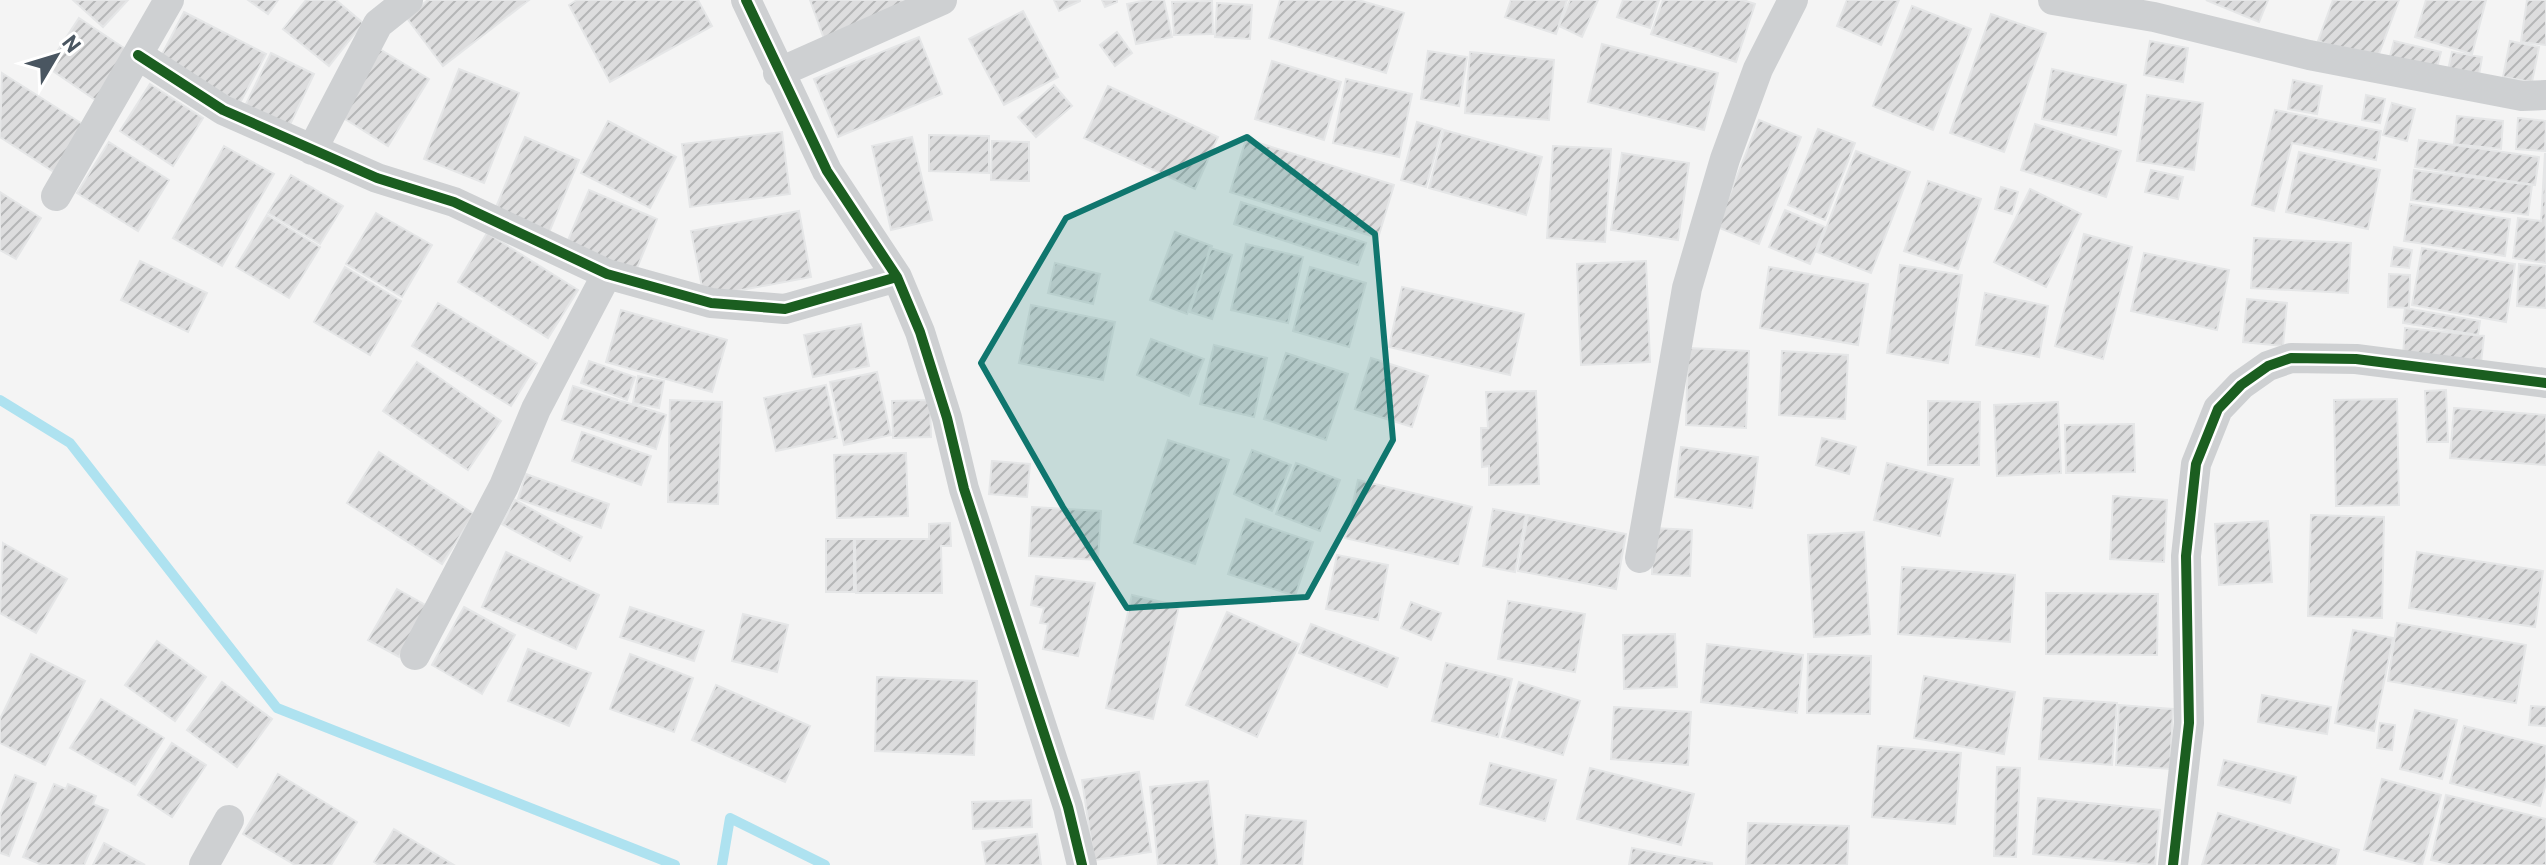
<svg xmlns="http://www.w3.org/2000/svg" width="2546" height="865" font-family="Barlow,sans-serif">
<defs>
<pattern id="building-hatch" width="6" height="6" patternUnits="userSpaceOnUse" patternTransform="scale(2)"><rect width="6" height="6" fill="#ddddde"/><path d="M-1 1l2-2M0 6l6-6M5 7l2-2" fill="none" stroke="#b5b6b7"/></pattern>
</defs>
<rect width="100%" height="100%" fill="#f4f4f4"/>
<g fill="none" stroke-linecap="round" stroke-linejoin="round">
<!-- stream -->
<path stroke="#aee2f0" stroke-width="10" d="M0 400 70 443 277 708 675 865
M722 865 730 818 825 865"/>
</g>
<!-- building -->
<path fill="url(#building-hatch)" stroke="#e5e6e7" stroke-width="2" d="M73 0H128L103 27Z
M248 0H278L268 14Z
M306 0H336L363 23 329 66 283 29Z
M428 0H529L443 66 406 17Z
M577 0H698L712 26 610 82 569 5Z
M810 0H909L824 39Z
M1054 0H1080V1L1059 11Z
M1102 0H1117V2L1105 7Z
M1147 0H1164L1172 37 1136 44 1127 4Z
M1280 0H1358L1404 13 1386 73 1269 38Z
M1511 0H1567L1556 34 1505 17Z
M1570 0H1598L1582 37 1559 26Z
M1623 0H1659L1650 28 1617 17Z
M1663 0H1743L1755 4 1736 62 1651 34Z
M1847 0H1899L1881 45 1837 26Z
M2206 0H2268L2259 22Z
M2333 0H2399L2376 62 2318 41Z
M2426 0H2486L2472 54 2415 37Z
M2527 0H2546V45L2521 42Z
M1212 1 1213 34 1174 35 1172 2Z
M1217 3 1252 5 1250 39 1215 37Z
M1912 6 1971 29 1933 130 1873 106Z
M1023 11 1058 77 1004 105 969 39Z
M184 12 266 54 240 103 159 60Z
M1991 14 2046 33 2004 152 1950 133Z
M79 18 130 52 97 101 47 67Z
M1117 32 1132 53 1115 66 1100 45Z
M919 37 942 94 838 137 814 79Z
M2150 41 2188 48 2183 82 2144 75Z
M2394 41 2441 52 2435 75 2388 64Z
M2510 41 2539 47 2532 82 2503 77Z
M1602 44 1718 73 1704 130 1588 102Z
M378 48 429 79 388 146 337 114Z
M1428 51 1467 57 1459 106 1421 99Z
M1470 52 1554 60 1549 120 1465 113Z
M2452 52 2482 57 2479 75 2448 70Z
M271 53 314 74 288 129 244 108Z
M1272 61 1341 82 1324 140 1255 119Z
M459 69 519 93 484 183 424 159Z
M2052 69 2126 85 2116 135 2042 119Z
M2 73 84 125 54 172 0 137Z
M1346 79 1412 94 1399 157 1333 143Z
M2293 80 2322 86 2317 114 2288 109Z
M150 84 203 118 173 166 120 131Z
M1054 85 1072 106 1036 137 1018 117Z
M1108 86 1218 137 1195 189 1084 138Z
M2147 95 2203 103 2194 170 2137 161Z
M2366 95 2385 99 2380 123 2362 120Z
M2392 103 2415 109 2407 141 2383 135Z
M2275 110 2381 131 2376 160 2292 143 2274 211 2252 205Z
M2457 116 2503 121 2501 149 2454 144Z
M2518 118 2546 121 2545 151 2516 149Z
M1759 120 1801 137 1759 244 1717 227Z
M608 121 676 157 650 208 581 173Z
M1417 122 1442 129 1426 187 1401 180Z
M2035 124 2121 151 2106 197 2021 170Z
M1818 129 1855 143 1825 220 1788 205Z
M1444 130 1542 157 1526 215 1429 188Z
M782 132 790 194 690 207 682 144Z
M929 135 989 136V173L929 171Z
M525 137 579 160 548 235 494 212Z
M912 137 932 220 891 230 872 146Z
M1246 139 1394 185 1378 238 1230 192Z
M2419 140 2539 157 2535 185 2415 167Z
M992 141 1029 142V181L991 180Z
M109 142 169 180 138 231 77 193Z
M224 146 274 174 222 266 173 238Z
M1553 146 1611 149 1605 242 1547 238Z
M1856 151 1910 172 1871 273 1817 252Z
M2299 152 2380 170 2368 229 2286 212Z
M1622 153 1689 163 1678 240 1611 230Z
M2545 153 2546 263 2513 258 2518 218 2541 221Z
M2151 170 2183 177 2178 199 2145 192Z
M2414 170 2532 185 2528 215 2411 200Z
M291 175 343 206 320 244 268 213Z
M1928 181 1981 199 1958 269 1904 251Z
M2001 187 2018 192 2012 214 1995 209Z
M2030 189 2081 214 2046 287 1994 262Z
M589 190 657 219 635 273 566 245Z
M0 192 41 218 16 259 0 250Z
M1241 202 1366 243 1358 265 1234 224Z
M2410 204 2510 219 2505 256 2404 241Z
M1785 210 1825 227 1810 264 1769 247Z
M799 211 811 277 704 297 691 231Z
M376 213 432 245 402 297 346 264Z
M267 215 320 247 289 298 236 267Z
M1175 232 1212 246 1187 314 1150 300Z
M487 233 578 290 548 338 458 282Z
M2084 234 2132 247 2103 359 2055 346Z
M2254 238 2351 243 2348 293 2251 288Z
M1246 244 1303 257 1288 323 1231 310Z
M2394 247 2412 250 2409 268 2391 266Z
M1210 248 1232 255 1212 319 1190 312Z
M2422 248 2515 264 2506 322 2412 305Z
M2144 253 2229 270 2217 330 2131 311Z
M140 261 207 293 188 332 121 300Z
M1646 261 1650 362 1581 365 1577 264Z
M1055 263 1100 274 1093 304 1048 293Z
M2519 264 2546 266V308L2517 306Z
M1900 265 1962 275 1948 363 1887 353Z
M345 267 401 301 370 355 314 322Z
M1310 267 1366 283 1349 347 1293 331Z
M1769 267 1868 284 1858 345 1760 328Z
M2389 274 2410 275 2409 308 2388 307Z
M1402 287 1524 314 1510 375 1389 347Z
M1985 293 2048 306 2039 357 1976 345Z
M2247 299 2287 303 2283 346 2243 342Z
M438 303 537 363 511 406 412 346Z
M1031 305 1115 322 1103 380 1019 363Z
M2405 308 2480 321 2478 335 2403 323Z
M621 310 727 340 712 392 606 362Z
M861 324 869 366 813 377 804 335Z
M2405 328 2484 336 2481 363 2403 355Z
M1151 339 1204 359 1189 396 1137 375Z
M1214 345 1267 358 1254 417 1200 404Z
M1688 348 1749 351 1746 428 1686 425Z
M1782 351 1848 355 1845 419 1779 415Z
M1286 353 1348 374 1326 440 1264 419Z
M1371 358 1428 376 1412 427 1355 409Z
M589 361 635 377 627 400 581 383Z
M417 362 501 421 468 470 383 411Z
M877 372 891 435 844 445 830 382Z
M638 376 664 381 659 408 633 403Z
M826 385 837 438 776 451 764 398Z
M573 386 666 415 656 449 562 420Z
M2446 390 2448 442H2427L2425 391Z
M1536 391 1539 484 1489 485V466L1482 467 1481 428H1488L1486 392Z
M2397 399 2399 505 2336 506 2334 400Z
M670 400 722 402 718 504 668 502Z
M930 400 931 437 893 438 892 401Z
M1928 401 1980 402 1979 465H1928Z
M2058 402 2061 473 1997 476 1994 405Z
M2454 408 2546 415V465L2450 458Z
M2134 424 2135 472 2066 473 2065 425Z
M582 432 651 456 641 485 572 461Z
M1822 438 1856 447 1849 474 1816 465Z
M1168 440 1229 460 1195 564 1134 543Z
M1681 447 1758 457 1752 508 1675 497Z
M1252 450 1291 465 1272 511 1234 494Z
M379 452 474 514 442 564 347 503Z
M906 453 908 516 837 518 834 455Z
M992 461 1030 464 1027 497 989 494Z
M1296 463 1340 480 1320 531 1276 514Z
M1887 463 1953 479 1940 536 1874 520Z
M526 474 609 504 601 528 518 499Z
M1358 480 1472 507 1458 564 1345 538Z
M2113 496 2167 500 2164 562 2110 559Z
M515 500 582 537 570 561 502 524Z
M1032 507 1101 511 1098 560 1029 556Z
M1493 509 1526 515 1515 572 1483 566Z
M1528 515 1626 534 1616 589 1518 571Z
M2311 515 2384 517 2382 618 2308 616Z
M1246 519 1313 542 1295 596 1228 574Z
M2268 521 2272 582 2219 585 2215 524Z
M950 523 951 546H941L942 593H856L855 539H929V524Z
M1653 528 1692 530 1690 576 1652 574Z
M1864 532 1870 634 1814 637 1808 535Z
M826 539H854V592H826Z
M3 543 67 579 36 633 0 613Z
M506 552 599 595 576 649 482 607Z
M2417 552 2543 571 2535 627 2409 608Z
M1337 555 1388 565 1378 620 1326 609Z
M1902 567 2015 575 2010 642 1898 634Z
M1036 576 1095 583 1078 656 1043 649 1048 624 1040 623 1044 608 1031 605Z
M397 589 427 606 399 657 368 640Z
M2046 593 2158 594 2157 655 2046 654Z
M1132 595 1179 606 1153 719 1106 708Z
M1508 601 1585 614 1575 672 1498 659Z
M1411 602 1441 613 1431 640 1401 628Z
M464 607 515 635 482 694 432 665Z
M630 607 704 631 694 661 620 637Z
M1227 612 1299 644 1257 737 1186 705Z
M743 614 788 625 777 672 732 661Z
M2397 623 2526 645 2516 703 2388 681Z
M1311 624 1398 658 1387 687 1299 653Z
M2353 630 2393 638 2374 731 2335 723Z
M1675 634 1677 687 1624 689 1623 635Z
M157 641 206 677 175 721 125 685Z
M1707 644 1803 655 1797 713 1701 702Z
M528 649 591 673 569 726 508 701Z
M31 654 85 681 45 765 0 743V719Z
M630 654 693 678 674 732 610 709Z
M1808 654 1871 656 1870 714 1807 713Z
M1446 663 1512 679 1498 737 1432 721Z
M1924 676 2015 692 2004 754 1914 738Z
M877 677 977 681 974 755 875 751Z
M222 682 272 719 237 767 187 730Z
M1519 682 1580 701 1563 755 1502 737Z
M716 685 810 726 785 782 692 740Z
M2262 695 2331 707 2327 734 2258 722Z
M2044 698 2117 703 2112 765 2039 759Z
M101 699 164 738 135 785 70 748Z
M2119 705 2173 709 2170 769 2116 765Z
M2531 706 2546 707V726L2529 725Z
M1614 707 1691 712 1688 765 1611 759Z
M2415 710 2457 720 2442 779 2400 769Z
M2380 723 2395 725 2392 750 2377 748Z
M2464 726 2546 746V783L2540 806 2450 783Z
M172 743 206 765 172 817 138 795Z
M1878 746 1961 753 1955 824 1872 817Z
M2224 760 2296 777 2290 803 2218 785Z
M1490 763 1556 780 1545 821 1480 804Z
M1997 767 2020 768 2016 857 1994 856Z
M1590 768 1694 794 1681 845 1577 819Z
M1139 772 1151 852 1094 860 1082 780Z
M278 774 357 822 331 865H295L243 834Z
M15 775 36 783 9 856 0 853V816Z
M2382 779 2441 795 2422 865 2364 850Z
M1208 781 1217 865H1158L1150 787Z
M54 784 66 789 68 784 96 796 93 804 108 810 84 865H42L23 857Z
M2446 795 2546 819V865H2453L2431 860Z
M2038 798 2160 810 2155 865 2033 854Z
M1031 800 1032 827 973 829 972 802Z
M2218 813 2339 850 2335 865H2202Z
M1246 815 1306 821 1302 865H1241Z
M1748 823 1849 826 1847 865H1746Z
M394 829 454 865H379L374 862Z
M1037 834 1041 865H986L982 842Z
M104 843 145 865H93Z
M1632 848 1712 863V865H1629Z"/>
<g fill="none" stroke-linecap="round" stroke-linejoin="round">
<!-- street -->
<path stroke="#ced0d2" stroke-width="30" d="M746 0 827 171 897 277 920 332 947 418 964 489 1068 807 1082 865
M2053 0 2154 17 2309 55 2522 96 2546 95
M138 55 223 110 377 178 454 202 607 274 711 303 785 309 897 277
M778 73 942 0
M312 150 378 24 408 0
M56 196 169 0
M1640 558 1687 288 1725 159 1758 69 1793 0
M415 655 504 486 536 409 607 274
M204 865 229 820
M2173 865 2189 723 2186 556 2196 464 2218 409 2241 385 2268 366 2291 358 2356 359 2546 383"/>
<defs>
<path id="cycleway" d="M746 0 827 171 897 277 920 332 947 418 964 489 1068 807 1082 865
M138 55 223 110 377 178 454 202 607 274 711 303 785 309 897 277
M2173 865 2189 723 2186 556 2196 464 2218 409 2241 385 2268 366 2291 358 2356 359 2546 383"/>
</defs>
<!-- cycleway casing -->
<use href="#cycleway" stroke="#fff" stroke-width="15"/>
<!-- cycleway -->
<use href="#cycleway" stroke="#1b5e20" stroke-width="10"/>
</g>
<!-- marked area -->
<path fill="#0f766e" fill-opacity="0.2" stroke="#0f766e" stroke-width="6" stroke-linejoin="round" d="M1247 137 1375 234 1393 440 1307 597 1127 608 1063 507 981 363 1066 218Z"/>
<!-- north arrow -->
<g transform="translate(56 56) rotate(52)" stroke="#ffffff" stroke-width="6" paint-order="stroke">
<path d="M0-6L14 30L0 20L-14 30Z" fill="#4a5661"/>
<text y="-12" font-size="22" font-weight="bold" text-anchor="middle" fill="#4a5661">N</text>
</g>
</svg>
